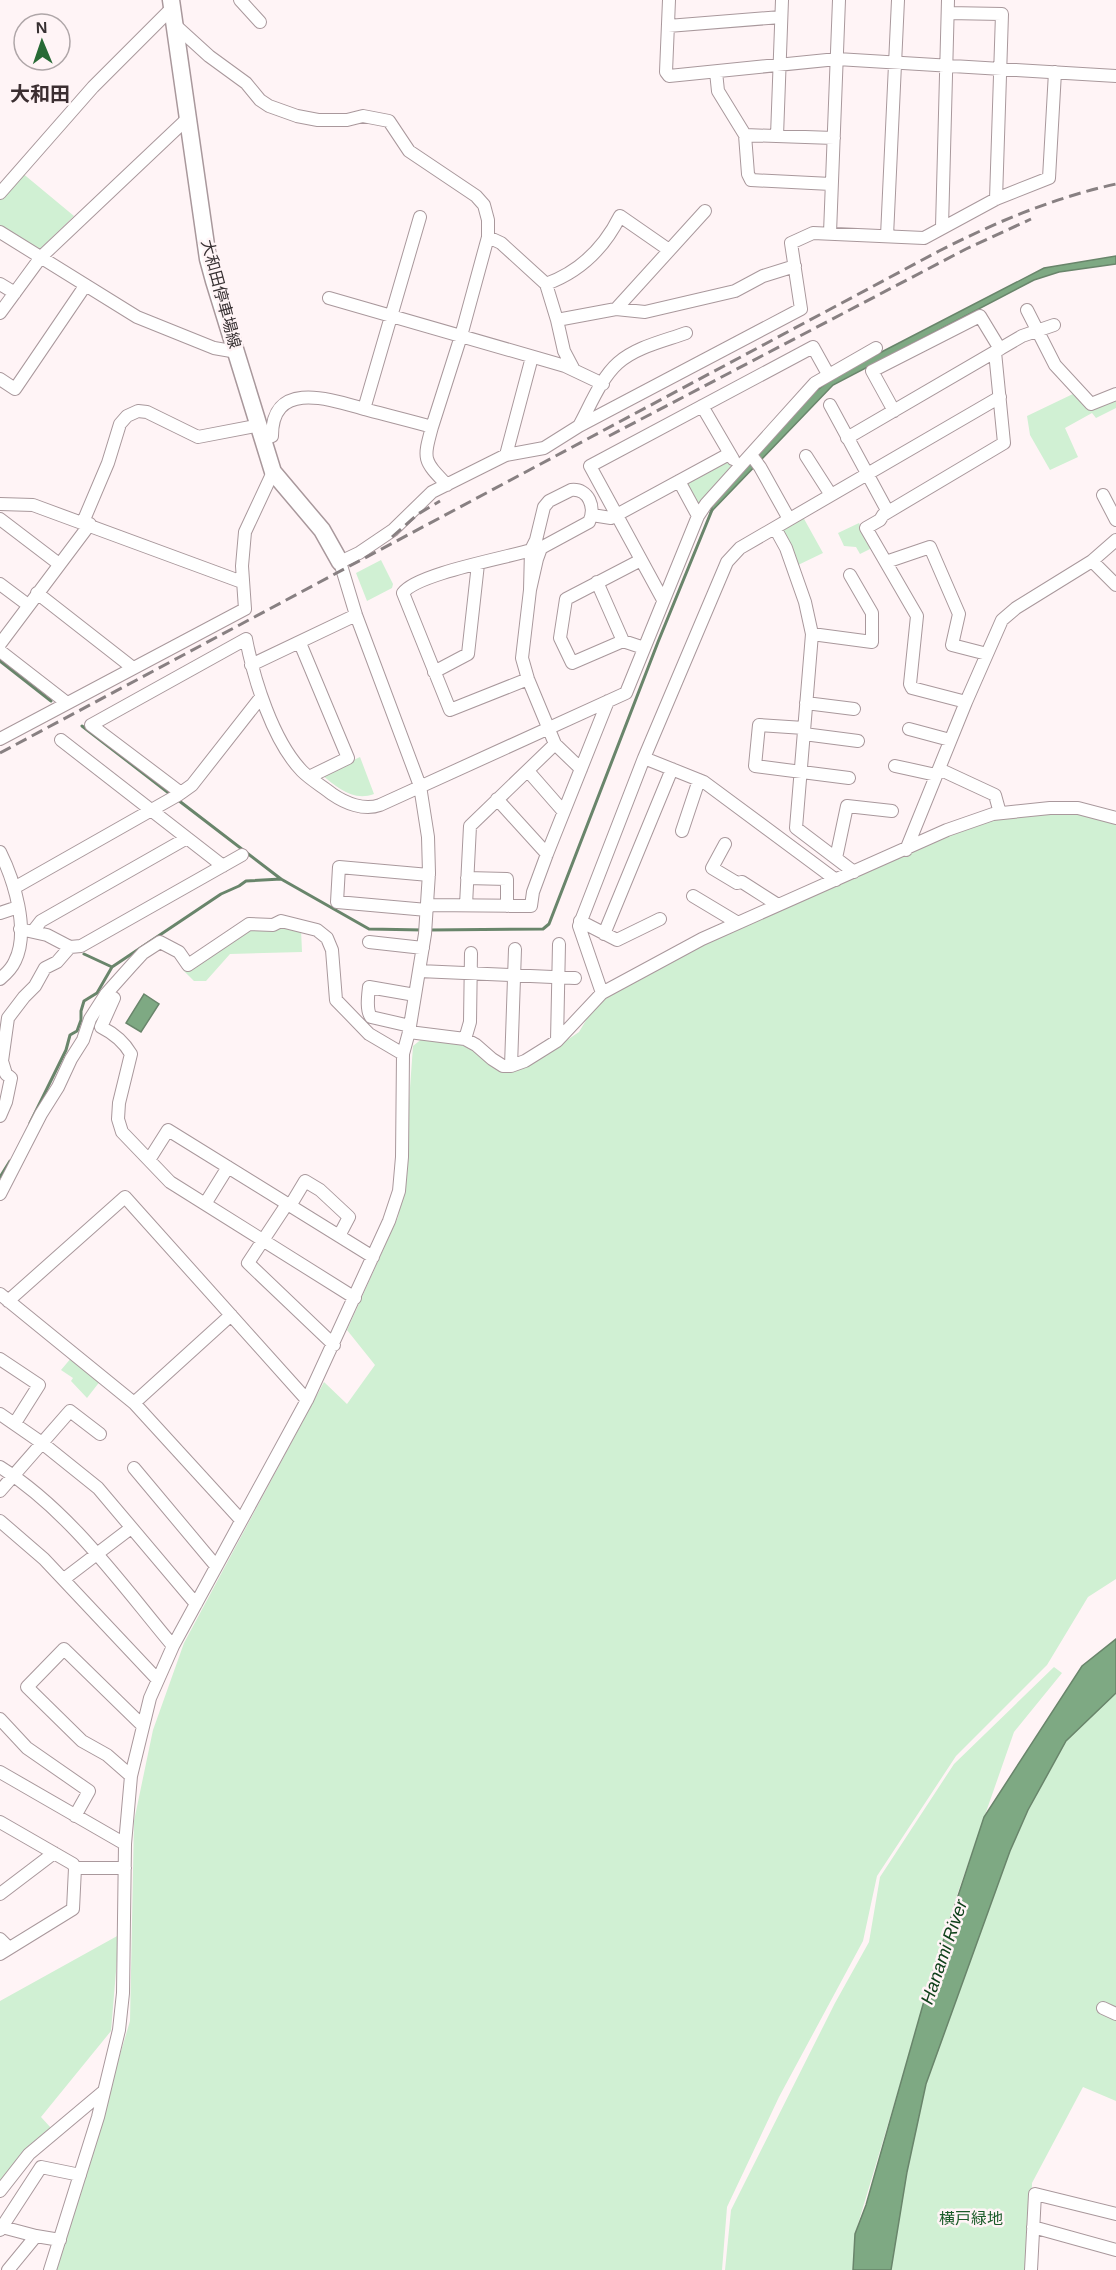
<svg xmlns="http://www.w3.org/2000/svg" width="1116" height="2270" font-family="Arial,'Noto Sans JP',sans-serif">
<rect width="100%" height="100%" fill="#fff4f6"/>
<!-- green -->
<path fill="#d0f0d3" d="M21 172 74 216 38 251 0 227V197Z
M1075 393 1091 409 1116 398V408L1096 418 1092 413 1065 428 1078 457 1050 470 1030 435 1027 416Z
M727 461 731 466 730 470 703 502 696 506 684 484Z
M803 517 823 553 796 566 781 533 783 529Z
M859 523 872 548 860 554 856 547 844 546 838 533Z
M381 560 393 584 392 588 367 601 356 573Z
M360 757 374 794C353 802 337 787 322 775Z
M1049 813 1087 815 1116 824V1579L1088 1597 1047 1665 956 1756 877 1876 863 1941 779 2097 727 2207 722 2270H56L130 2021 134 1821 153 1730 184 1643 324 1382 347 1404 375 1365 347 1330 398 1217 408 1157 409 1102 413 1046 423 1038 456 1042 479 1054 496 1069 507 1072 518 1070 545 1055 579 1032 594 1007 606 998 704 944 948 836 994 819Z
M279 924 301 929 302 952 230 954 206 981H194L183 970 251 927Z
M72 1357 101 1380 87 1398 71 1381 73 1378 61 1370Z
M1054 1667 1062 1673 1014 1732 956 1898 855 2234 853 2270H725L731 2210 835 2003 869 1942 880 1877 954 1764Z
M1116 1693V2101L1083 2087 1032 2183 1029 2270H891L907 2172 926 2084 1010 1851 1028 1810 1066 1741Z
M119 1935 111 2031 41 2117 51 2128 0 2184V2001Z"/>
<!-- water -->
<path fill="#7ea983" stroke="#69856b" stroke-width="1.5" d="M1116 256V264L1059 272 1034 280 833 385 710 513 713 504 815 392 837 375 1044 268Z
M144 994 159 1004 141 1032 126 1023Z
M1116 1639V1693L1066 1741 1028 1810 1010 1851 926 2084 907 2172 891 2270H853L855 2234 866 2205 928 1987 984 1817 1082 1666Z"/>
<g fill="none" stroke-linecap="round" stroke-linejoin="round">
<!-- stream -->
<path stroke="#69856b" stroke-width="3" d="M0 661 51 701
M82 726 170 794
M178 800 281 879 369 929 423 930
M429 930 543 929 549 924 658 642 712 510
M84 954 112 967
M30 1123 66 1050 70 1035 77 1031 81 1020V1011L84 1001 97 993 112 967 221 894 239 886 246 881 281 879
M0 1177 10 1161"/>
<defs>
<path id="minor" d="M240 0 260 22
M669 0 666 72 669 76 837 59 1116 76
M948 13 1002 14 996 199
M176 26 209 56 246 83 260 100 269 106 297 116 318 120H347L363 116 389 121 409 151 476 196 484 205 488 220V237L461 336 432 427
M668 26 781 17
M716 72 718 91 745 135 748 174 751 180 831 184
M745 135 834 138
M777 136 782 0
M0 193 93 87 169 11 173 1
M942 227 948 0
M0 232 137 317 214 348 237 352
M830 233 839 0
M887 236 898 0
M488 237 501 243 546 284 557 320 564 351 574 370
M0 284 15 293
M546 284C579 272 604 248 620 216L669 250
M329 298 565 366 603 384
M616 309 705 211
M1027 310 1055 365 1091 404 1116 394
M0 313 41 257 188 118
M557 320 616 309 645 312 735 291 763 276 795 266
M0 379 15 389 85 286
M830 405 888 512
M702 406 733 459
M364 409 420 217
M894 411 872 371 980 316 1000 349
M579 426C590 406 601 378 618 363 636 347 664 341 686 333
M847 438 1022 336 1054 325
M263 439 272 436C272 377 335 401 368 410 390 416 411 421 432 427 423 460 423 460 447 485
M506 455 532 357
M751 455 760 467 789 519
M806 456 831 495
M679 481 698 516
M571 490C589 488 596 508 589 522L541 548 537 559 530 590 531 550 536 540 544 507 549 501Z
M1103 495 1116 520
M0 504 33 505 242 582
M592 515 611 518 729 454
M0 519 59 564
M83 522 108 463 120 424 127 416 138 411 147 412 198 437 260 425
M775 528 786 548 805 602 812 634 796 828 854 872
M641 560 566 599 560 638 572 663 623 641 644 648
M1092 561 1116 585
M886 562 930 547 959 614 952 645 987 654
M597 582 623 641
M0 584 28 605
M37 593 133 668
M663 600 590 466 813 347 828 374
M812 634 872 642V613L850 575
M300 643 348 758 309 777
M0 644 90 524
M0 651 67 703
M251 665 356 615
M434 672 468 654 478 564
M528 679 450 710 403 593C416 574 505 558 531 550
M966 702 912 688 910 684 917 616 866 528 880 520 883 515 1004 443 995 352
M806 703 854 709
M804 728 759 725 755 766 849 778
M909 729 950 740
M804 734 858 741
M0 739 245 609 242 566 245 532 273 472
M61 740 223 866
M555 744 581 769
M644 758 704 782 836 880
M895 766 936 775
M939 769 995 795 1000 813
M528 771 563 811
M181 793 91 725 246 639C254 680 273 741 302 771 311 780 322 786 332 794 345 803 364 811 380 805L626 693 698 516 706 504 815 383 876 348
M497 799 547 854
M682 831 699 780
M725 844 712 868 737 883 742 882 778 905
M906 850 966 702 1002 620 1016 608 1092 561 1116 540
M0 852C14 880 30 931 15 961 12 968 6 974 0 979
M836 858 847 806 892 811
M467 878 507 879V906
M14 888 178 795 192 785 261 697
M693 896 738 923
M427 905 531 906 533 892 547 854 608 701
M466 905 470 826 555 744 528 679 522 658 530 590
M427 910 337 902 339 867 429 875
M0 913 18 907
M580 921 617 940 660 919
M20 929 47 935 70 947 81 946 242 855
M34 930 41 921 187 838
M604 934 672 769
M369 942 423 948
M419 971 575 978
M602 993 579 926 644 758 727 562 740 548 1000 397
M106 994 114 998 101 1027C113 1033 124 1042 131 1054L119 1103 118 1119 122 1132 170 1182 355 1298
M410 1026 371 1017C366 1010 368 996 369 987L415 995
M409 1032 465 1039 476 1045 492 1059 503 1066H511L525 1061 557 1041 602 993 702 939 947 830 993 814 1050 808H1078L1116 818
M465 1039 470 1022 471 953
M557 1041 559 944
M511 1066 515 949
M0 1116 6 1102 11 1078 6 1074 2 1061 8 1018 24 997 35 986 45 968 57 962 70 947
M149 1160 168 1130 373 1257
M0 1194 41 1114 58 1087 71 1059 83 1040 90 1019 106 994 131 966 143 953 160 942 179 952 188 965 249 924 273 925 281 921 317 930 327 938 332 950 336 1000 369 1034 403 1054
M205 1204 228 1167
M287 1204 248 1263 334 1345
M290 1206 305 1181 320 1190 349 1217 339 1236
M0 1294 134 1403 241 1520
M8 1301 125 1197 307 1400
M0 1359 39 1385 15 1423
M134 1403 231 1315
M0 1414 42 1443 98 1488 196 1604
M0 1467C70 1511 121 1584 173 1646
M134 1468 216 1566
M0 1491 70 1411 100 1434
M0 1521 44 1559 157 1679
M64 1579 131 1528
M0 1719 27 1748 89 1791 75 1816
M0 1772 125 1844
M131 1776 107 1755 82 1741 27 1687 64 1649 143 1726
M0 1822 73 1864 75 1868 73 1909 0 1954
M75 1868H125
M0 1894 54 1853
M0 1939 9 1948
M1103 2008 1116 2014
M0 2191 29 2154 104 2091
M2 2227 36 2236 8 2270
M1033 2227 1116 2250
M0 2230 41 2167 80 2175
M36 2236 60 2240
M50 2270 98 2117 119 2030 123 1993 125 1844 131 1776 150 1698 173 1646 307 1400 389 1221 399 1191 402 1157 403 1054 409 1032 425 934 429 873 428 837 420 786 356 615 340 562 359 553 393 530 432 492 506 455 544 448 579 426 801 309 791 243 813 233 924 238 996 199 1049 178 1055 72
M1031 2270 1035 2194 1116 2214"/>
<path id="major" d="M171 0 208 259 214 281 273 472 322 530 340 562"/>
</defs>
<!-- minor casing -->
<use href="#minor" stroke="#a9989c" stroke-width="14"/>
<!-- major casing -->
<use href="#major" stroke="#a9989c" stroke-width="19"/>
<!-- minor -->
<use href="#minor" stroke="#fff" stroke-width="12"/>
<!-- major -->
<use href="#major" stroke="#fff" stroke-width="16"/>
<!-- rail -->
<path stroke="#888082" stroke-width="3" stroke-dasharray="12 6" stroke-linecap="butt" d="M609 436 966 249 1031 219
M392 537 418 514 440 501
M0 753 939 251C996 222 1053 198 1116 184"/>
</g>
<g text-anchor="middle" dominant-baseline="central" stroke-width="5" stroke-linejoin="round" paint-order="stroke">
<!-- street labels -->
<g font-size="16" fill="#373032" stroke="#fff4f6">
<text transform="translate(221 294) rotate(75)">大和田停車場線</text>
</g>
<!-- park labels -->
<g font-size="16" fill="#1b5b29" stroke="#fff4f6">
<text x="971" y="2218">横戸緑地</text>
</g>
<!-- water labels -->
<g font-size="18" font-style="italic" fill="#10411b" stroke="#fff4f6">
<text transform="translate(944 1952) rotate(-71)">Hanami River</text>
</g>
<!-- quarter labels -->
<g font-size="20" font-weight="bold" fill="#3b2e31" stroke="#fff4f6">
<text x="40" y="94">大和田</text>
</g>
</g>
<!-- north arrow -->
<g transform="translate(42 42) rotate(358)"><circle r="28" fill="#fff4f6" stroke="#afa6a8" stroke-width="1.5"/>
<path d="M0-4.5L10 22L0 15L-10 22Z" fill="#276a35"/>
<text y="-9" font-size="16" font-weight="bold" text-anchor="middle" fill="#373032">N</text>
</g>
</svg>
